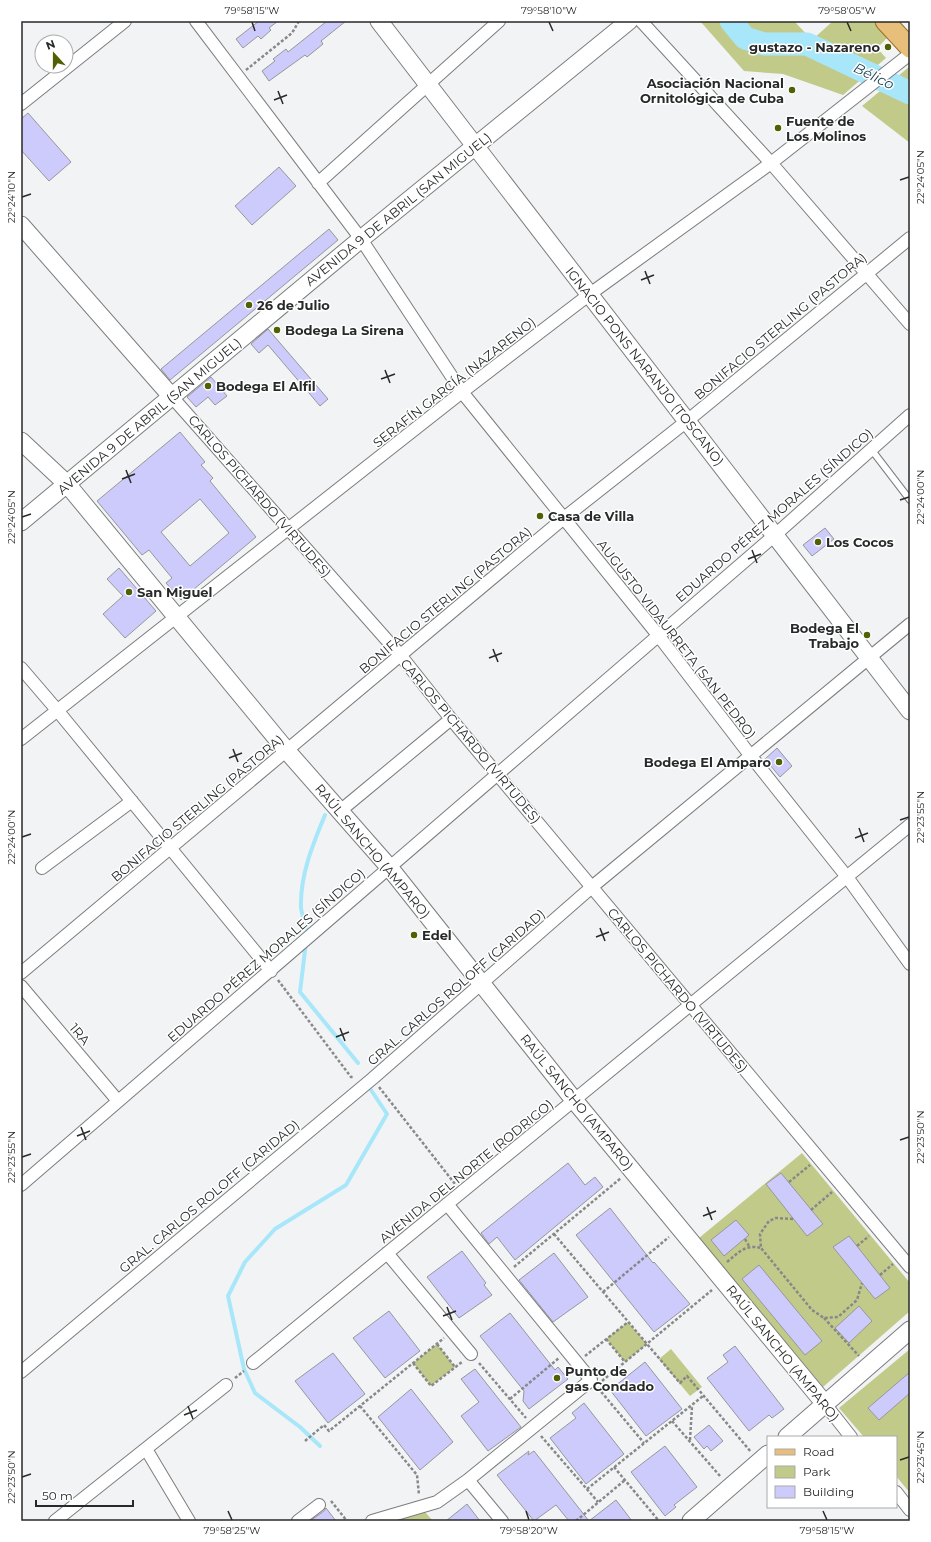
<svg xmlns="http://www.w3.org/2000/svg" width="931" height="1542" font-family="Montserrat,sans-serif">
<rect width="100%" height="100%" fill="#f2f3f5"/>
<!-- green -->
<path fill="#c2ca8a" d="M700 21H794L812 40 833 21H875L889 36 877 48 886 58 843 95 783 74 744 71Z
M909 67H910V143L862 106Z
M802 1153 910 1283V1311L823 1387 699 1238Z
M628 1322 647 1344 625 1362 606 1339Z
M437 1344 455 1367 431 1386 413 1363Z
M671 1349 702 1387 690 1396 659 1359Z
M910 1349V1493L896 1476V1437H864L839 1408Z
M425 1512 433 1521H396Z"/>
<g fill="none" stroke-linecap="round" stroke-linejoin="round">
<!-- stream -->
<path stroke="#a7e7f9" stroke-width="4" d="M307 934C308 924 301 916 301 907 300 875 313 844 325 815
M306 942 300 992 358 1063
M320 1446 300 1427 255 1393 244 1369 228 1296 245 1262 275 1229 346 1185 387 1114 371 1090"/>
<!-- river -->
<path stroke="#a7e7f9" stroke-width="23" d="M731 21 745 38 764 44H807L910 93"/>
</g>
<!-- building -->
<path fill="#cdcafc" stroke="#97979a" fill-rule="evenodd" d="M259 21H278L269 28 271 30 261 39 258 36 243 48 236 39Z
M327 21H346L321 41 323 44 307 57 305 55 269 81 262 71 275 61 273 59 286 49 288 52Z
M28 113 71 162 49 181 21 150V119Z
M279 167 296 186 252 225 235 206Z
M329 229 338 240 170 380 161 369Z
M268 329 328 399 320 406 268 345 259 353 251 344Z
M211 377 227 396 215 405 208 397 196 407 187 397Z
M180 432 205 462 201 465 213 478 210 481 256 537 181 600 166 583 172 578 149 550 142 555 97 501ZM200 499 229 533 190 566 161 532Z
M825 528 834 539 812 556 803 545Z
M119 568 156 611 125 638 103 614 123 596 107 579Z
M777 748 792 766 780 777 765 759Z
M568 1163 585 1185 595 1177 603 1187 515 1260 497 1237 489 1244 481 1233Z
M781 1173 823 1224 807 1236 766 1184Z
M610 1208 653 1263 654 1262 690 1304 654 1332 576 1235Z
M736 1220 749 1235 724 1256 711 1240Z
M849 1236 890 1288 875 1299 833 1247Z
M462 1251 486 1283 484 1285 492 1295 459 1318 427 1277Z
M554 1253 588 1297 553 1322 519 1280Z
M759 1265 822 1341 805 1355 742 1279Z
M859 1306 872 1321 849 1343 835 1328Z
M389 1311 420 1351 385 1378 353 1338Z
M510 1313 555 1370 558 1367 568 1379 529 1409 523 1401 524 1391 480 1336Z
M735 1346 784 1409 772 1418 769 1415 749 1431 707 1378 728 1362 723 1355Z
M333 1353 365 1394 328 1423 295 1381Z
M645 1362 682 1409 646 1436 610 1390Z
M475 1369 521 1427 488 1451 461 1416 479 1402 461 1379Z
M910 1372V1393L879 1420 868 1408Z
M411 1389 453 1442 420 1470 378 1417Z
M584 1403 624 1454 586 1484 550 1438 576 1418 572 1413Z
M709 1425 723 1441 711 1451 707 1446 704 1449 694 1437Z
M665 1446 697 1487 674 1505 676 1507 665 1516 631 1472Z
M529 1451 528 1455 534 1451 589 1521 616 1500 632 1521H569L556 1505 534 1521 497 1475Z
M467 1504 480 1521H446Z
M326 1508 336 1521H310L324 1511Z"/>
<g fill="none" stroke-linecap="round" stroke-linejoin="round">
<defs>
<path id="lane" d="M871 449 910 500"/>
<path id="street" d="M196 21 361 239 462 392 658 635 750 755 847 877 910 964
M641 21 771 163 910 324
M21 104 125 21
M318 183 499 21
M172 397 401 656 451 719 910 1267
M21 668 57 710 271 971
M21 739 462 392 590 294 771 163 910 54
M340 811 451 719
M42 868 132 801
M21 973 564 518 687 421 910 238
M21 986 118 1101
M21 1185 775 535 910 415
M447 1204 591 1380 468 1480 502 1521
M387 1253 471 1354
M253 1363 910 825
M21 1372 372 1079 593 886 910 624
M825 1404 851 1437
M146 1449 189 1521
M896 1492 910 1510
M55 1521 226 1385
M298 1521 319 1505
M372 1521 437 1502 468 1480"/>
<path id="secondary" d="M379 21 910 711
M21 225 172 397
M21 441 67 484 287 751 389 867 574 1100 825 1404
M21 522 361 239 629 21
M787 1437 910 1330
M691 1521 768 1454"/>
<path id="primary" d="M885 21 910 48"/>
</defs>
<!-- lane casing -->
<use href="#lane" stroke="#7c7d7f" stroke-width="8"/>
<!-- street casing -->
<use href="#street" stroke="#7c7d7f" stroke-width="14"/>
<!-- secondary casing -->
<use href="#secondary" stroke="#7c7d7f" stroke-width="19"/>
<!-- primary casing -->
<use href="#primary" stroke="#9b6f24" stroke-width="21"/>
<!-- path -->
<path stroke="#878889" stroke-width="2.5" stroke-dasharray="3 2" stroke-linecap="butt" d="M246 70 292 33 299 21
M278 980 351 1077H354
M379 1087 455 1184
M789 1182 810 1165
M811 1210 832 1192
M793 1219 776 1218 769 1221 760 1234 761 1248 812 1310 824 1318 838 1317 857 1300 862 1283
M554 1234 680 1383 687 1376 751 1452
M745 1239 749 1246
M857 1246 869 1236
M727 1262C738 1253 745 1244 761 1248
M514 1267 621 1178
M880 1275 893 1264
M603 1292 669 1237
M824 1318 859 1356
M606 1339 625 1362
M437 1344 455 1367
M585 1356 628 1322
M413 1363 431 1386 462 1362
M479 1363 526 1418
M235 1378 244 1371
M602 1381 712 1290
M598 1388 644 1443
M510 1399 559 1358
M360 1406 417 1475 419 1495
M672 1421 720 1476
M541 1436 598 1502
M690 1440 692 1406
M305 1441 324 1425 329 1431 444 1338
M614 1467 659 1521
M587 1489 703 1396
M331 1501 347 1521
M576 1521 625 1480"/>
<!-- lane -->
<use href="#lane" stroke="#fff" stroke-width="6"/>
<!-- street -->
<use href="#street" stroke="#fff" stroke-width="12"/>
<!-- secondary -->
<use href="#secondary" stroke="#fff" stroke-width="17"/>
<!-- primary -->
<use href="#primary" stroke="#e8bf7a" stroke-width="19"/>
</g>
<!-- ticks -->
<path fill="none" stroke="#282929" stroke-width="1.5" d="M252 22 255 31M549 22 553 31M847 22 851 31M278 91 283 104M274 100 287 95M900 180 909 177M22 197 31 194M645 271 650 284M641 280 654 275M385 370 390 383M381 379 395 374M126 470 131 483M122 479 135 474M900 500 909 497M22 517 31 514M752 550 757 563M748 559 761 554M493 649 498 662M489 658 502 653M233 749 238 762M229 758 242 753M900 820 909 817M859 828 864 842M22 837 31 834M855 838 868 833M600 928 605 941M596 937 609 932M340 1028 345 1041M336 1037 349 1032M81 1127 86 1140M77 1136 90 1131M900 1140 909 1137M22 1157 31 1154M707 1207 712 1220M703 1216 716 1211M447 1307 452 1320M443 1316 456 1311M188 1406 193 1419M184 1415 197 1410M900 1460 909 1457M22 1477 31 1474M228 1511 232 1520M526 1511 529 1520M823 1511 827 1520"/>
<!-- markers -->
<g fill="#516003" stroke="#fff" stroke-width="1.5">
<circle cx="888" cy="47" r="4"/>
<circle cx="792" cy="90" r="4"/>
<circle cx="778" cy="128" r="4"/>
<circle cx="249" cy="305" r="4"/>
<circle cx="277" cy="330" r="4"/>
<circle cx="208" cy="386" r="4"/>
<circle cx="540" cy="516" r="4"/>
<circle cx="818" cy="542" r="4"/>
<circle cx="129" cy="592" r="4"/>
<circle cx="867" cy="635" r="4"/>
<circle cx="779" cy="762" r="4"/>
<circle cx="414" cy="935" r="4"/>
<circle cx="557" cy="1378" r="4"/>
</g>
<g text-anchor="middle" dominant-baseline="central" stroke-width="3" stroke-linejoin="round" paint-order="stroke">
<!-- poi labels -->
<g font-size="13" font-weight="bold" fill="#282929" stroke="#fff" text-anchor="start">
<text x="880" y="47" text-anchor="end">gustazo - Nazareno</text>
<text x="784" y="83" text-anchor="end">Asociación Nacional<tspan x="784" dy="15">Ornitológica de Cuba</tspan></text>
<text x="786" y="121">Fuente de<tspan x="786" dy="15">Los Molinos</tspan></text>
<text x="257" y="305">26 de Julio</text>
<text x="285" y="330">Bodega La Sirena</text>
<text x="216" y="386">Bodega El Alfil</text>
<text x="548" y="516">Casa de Villa</text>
<text x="826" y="542">Los Cocos</text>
<text x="137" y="592">San Miguel</text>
<text x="859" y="628" text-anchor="end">Bodega El<tspan x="859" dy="15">Trabajo</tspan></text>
<text x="771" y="762" text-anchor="end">Bodega El Amparo</text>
<text x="422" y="935">Edel</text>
<text x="565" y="1371">Punto de<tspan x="565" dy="15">gas Condado</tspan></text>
</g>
<!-- street labels -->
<g font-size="13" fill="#282929" stroke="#fff">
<text transform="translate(398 209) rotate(-39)">AVENIDA 9 DE ABRIL (SAN MIGUEL)</text>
<text transform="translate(780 326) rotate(-40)">BONIFACIO STERLING (PASTORA)</text>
<text transform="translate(645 366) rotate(52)">IGNACIO PONS NARANJO (TOSCANO)</text>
<text transform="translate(454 382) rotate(-38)">SERAFÍN GARCÍA (NAZARENO)</text>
<text transform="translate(149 416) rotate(-40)">AVENIDA 9 DE ABRIL (SAN MIGUEL)</text>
<text transform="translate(260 496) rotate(49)">CARLOS PICHARDO (VIRTUDES)</text>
<text transform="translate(774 515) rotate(-41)">EDUARDO PÉREZ MORALES (SÍNDICO)</text>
<text transform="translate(445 600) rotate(-40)">BONIFACIO STERLING (PASTORA)</text>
<text transform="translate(677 639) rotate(52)">AUGUSTO VIDAURRETA (SAN PEDRO)</text>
<text transform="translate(471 741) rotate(50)">CARLOS PICHARDO (VIRTUDES)</text>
<text transform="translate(197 808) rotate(-40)">BONIFACIO STERLING (PASTORA)</text>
<text transform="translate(373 851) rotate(50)">RAÚL SANCHO (AMPARO)</text>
<text transform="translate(266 955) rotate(-41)">EDUARDO PÉREZ MORALES (SÍNDICO)</text>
<text transform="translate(456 987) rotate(-41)">GRAL. CARLOS ROLOFF (CARIDAD)</text>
<text transform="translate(678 990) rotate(50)">CARLOS PICHARDO (VIRTUDES)</text>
<text transform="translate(80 1034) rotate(50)">1RA</text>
<text transform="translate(577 1102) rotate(51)">RAÚL SANCHO (AMPARO)</text>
<text transform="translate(466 1171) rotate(-39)">AVENIDA DEL NORTE (RODRIGO)</text>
<text transform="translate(209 1196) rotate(-40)">GRAL. CARLOS ROLOFF (CARIDAD)</text>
<text transform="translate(783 1353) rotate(51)">RAÚL SANCHO (AMPARO)</text>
</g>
<!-- water labels -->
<g font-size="14" font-style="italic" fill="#1f454f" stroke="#fff">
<text transform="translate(874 76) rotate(26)">Bélico</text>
</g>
</g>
<!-- border -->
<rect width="931" height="1542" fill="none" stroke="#ffffff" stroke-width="44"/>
<!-- legend -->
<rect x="767" y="1436" width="130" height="72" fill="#ffffff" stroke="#a9a9a9"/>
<rect x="775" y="1449" width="20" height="6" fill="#e8bf7a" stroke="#a9a9a9"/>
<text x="803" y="1456" font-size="12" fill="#282929">Road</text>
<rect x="775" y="1466" width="20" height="12" fill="#c2ca8a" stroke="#a9a9a9"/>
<text x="803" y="1476" font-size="12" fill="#282929">Park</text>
<rect x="775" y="1486" width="20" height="12" fill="#cdcafc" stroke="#a9a9a9"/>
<text x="803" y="1496" font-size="12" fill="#282929">Building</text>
<!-- north arrow -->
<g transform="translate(54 54) rotate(339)"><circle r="19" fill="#ffffff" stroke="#a9a9a9"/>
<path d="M0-3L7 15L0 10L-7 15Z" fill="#516003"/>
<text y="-6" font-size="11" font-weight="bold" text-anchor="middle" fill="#282929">N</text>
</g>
<!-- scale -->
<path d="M36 1500v6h97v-6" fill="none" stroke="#282929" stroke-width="2"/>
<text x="42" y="1500" font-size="12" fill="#282929" stroke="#ffffff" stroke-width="3" paint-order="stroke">50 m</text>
<rect x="22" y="22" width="887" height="1498" fill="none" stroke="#282929" stroke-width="1.5"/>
<g font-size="10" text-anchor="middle" fill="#282929">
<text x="252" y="14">79°58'15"W</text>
<text x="549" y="14">79°58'10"W</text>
<text x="847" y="14">79°58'05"W</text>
<text transform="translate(920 177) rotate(-90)" y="4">22°24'05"N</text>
<text transform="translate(11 197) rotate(-90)" y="4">22°24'10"N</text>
<text transform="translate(920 497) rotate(-90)" y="4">22°24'00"N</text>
<text transform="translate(11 517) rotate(-90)" y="4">22°24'05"N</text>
<text transform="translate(920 817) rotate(-90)" y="4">22°23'55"N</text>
<text transform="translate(11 837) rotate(-90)" y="4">22°24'00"N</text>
<text transform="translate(920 1137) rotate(-90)" y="4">22°23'50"N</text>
<text transform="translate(11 1157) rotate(-90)" y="4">22°23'55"N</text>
<text transform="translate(920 1457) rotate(-90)" y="4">22°23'45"N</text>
<text transform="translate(11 1477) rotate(-90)" y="4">22°23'50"N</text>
<text x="232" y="1534">79°58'25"W</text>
<text x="529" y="1534">79°58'20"W</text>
<text x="827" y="1534">79°58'15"W</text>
</g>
</svg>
